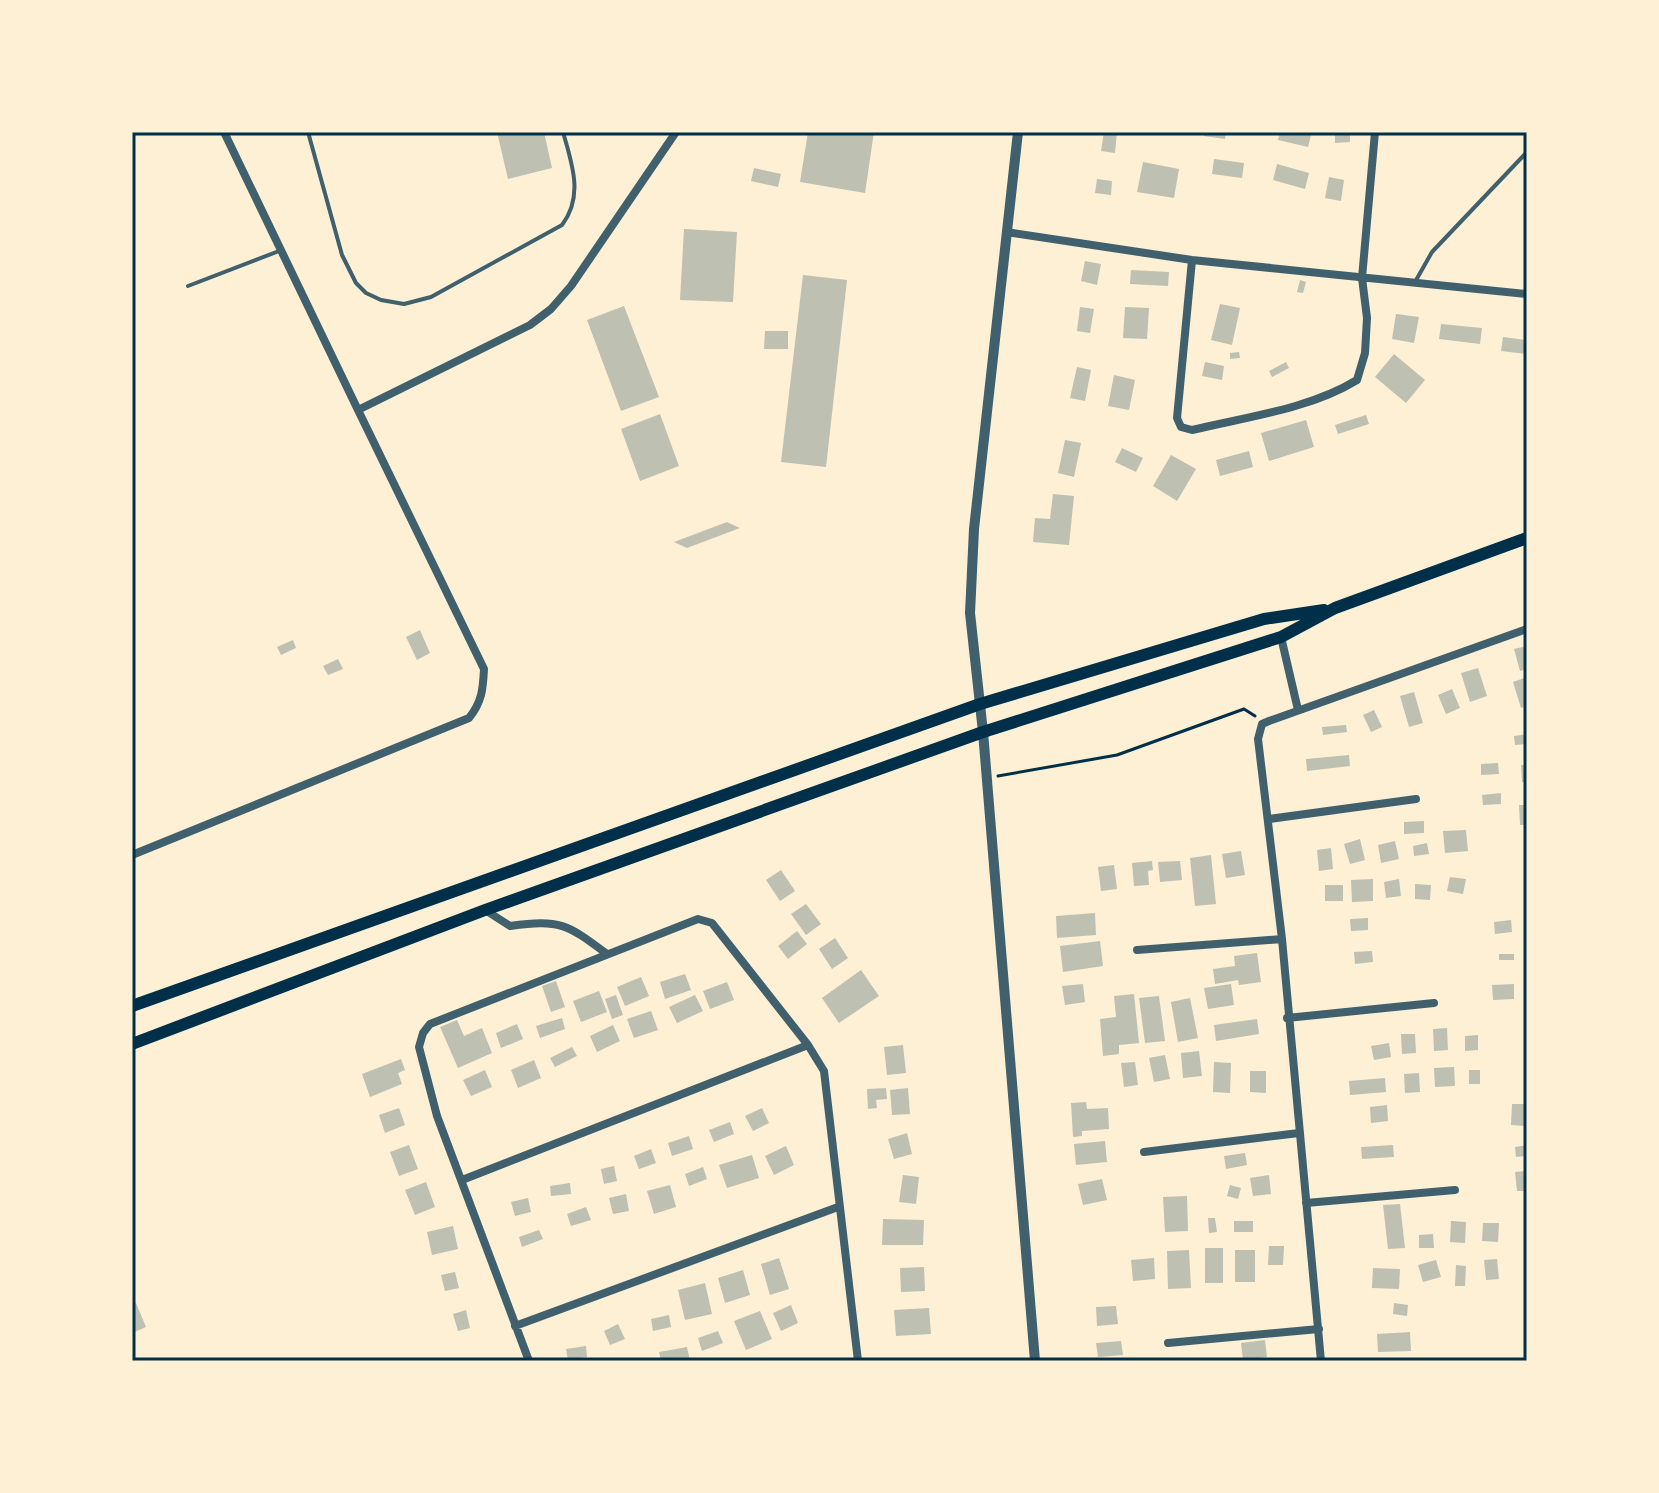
<svg xmlns="http://www.w3.org/2000/svg" width="1659" height="1493" font-family="Figtree,sans-serif">
<rect width="100%" height="100%" fill="#fdf0d5"/>
<!-- building -->
<path fill="#bec0b2" d="M497 132H544L552 168 508 179Z
M808 132H874L865 193 800 182Z
M1104 132H1117L1115 153 1101 151Z
M1204 132H1226L1225 139 1204 136Z
M1280 132 1311 135 1308 147 1278 140Z
M1350 133V142L1335 143V134Z
M1214 159 1244 163 1242 178 1212 174Z
M1143 162 1179 169 1174 198 1137 192Z
M1277 164 1309 173 1305 189 1273 180Z
M754 168 781 174 778 187 751 181Z
M1329 177 1344 180 1341 201 1325 198Z
M1097 179 1112 181 1111 195 1095 193Z
M684 229 737 232 733 302 680 300Z
M1085 261 1101 264 1097 285 1081 281Z
M1131 270 1169 272 1168 286 1130 284Z
M803 275 847 280 826 467 781 462Z
M1300 280 1306 282 1303 293 1297 292Z
M1220 304 1240 308 1232 345 1211 340Z
M624 306 659 397 621 411 587 320Z
M1080 307 1094 309 1090 333 1077 331Z
M1125 307 1149 308 1147 339 1123 338Z
M1396 314 1419 317 1414 343 1392 339Z
M1441 324 1482 328 1480 344 1439 339Z
M765 331H788V349H764Z
M1503 337 1527 340V354L1501 351Z
M1239 352 1240 358 1230 359V353Z
M1394 354 1425 380 1406 403 1375 377Z
M1205 362 1224 366 1222 380 1202 376Z
M1286 362 1289 368 1272 377 1269 371Z
M1077 367 1091 370 1085 401 1070 398Z
M1114 375 1135 380 1129 410 1108 406Z
M660 414 679 466 640 481 621 429Z
M1366 415 1369 424 1338 434 1335 425Z
M1306 420 1314 447 1269 461 1261 433Z
M1065 440 1081 443 1074 477 1058 473Z
M1122 448 1143 458 1136 472 1115 462Z
M1249 451 1253 467 1220 476 1216 460Z
M1171 455 1196 469 1177 501 1153 486Z
M1053 494 1074 496 1069 545 1033 542 1035 518 1050 519Z
M727 522 740 528 687 548 674 542Z
M420 630 430 653 417 660 406 637Z
M293 640 296 648 281 655 277 647Z
M1527 646V669L1520 671 1514 649Z
M338 659 343 669 328 675 323 666Z
M1478 668 1487 696 1470 702 1461 673Z
M1527 677V706L1521 708 1513 682Z
M1452 689 1460 708 1446 714 1438 695Z
M1414 692 1423 723 1409 727 1400 696Z
M1374 710 1382 727 1371 732 1363 715Z
M1346 725 1347 732 1323 735 1322 727Z
M1527 734V744L1515 745 1514 736Z
M1349 755 1350 766 1307 771 1306 759Z
M1498 763 1499 774 1481 775V764Z
M1521 765H1527V782H1522Z
M1501 793V804L1483 805 1482 795Z
M1519 805H1527V825H1520Z
M1424 821V833L1404 834V822Z
M1466 830 1468 851 1445 853 1443 831Z
M1360 839 1365 860 1350 864 1344 844Z
M1395 841 1399 859 1381 863 1378 845Z
M1427 843 1429 854 1414 856 1413 846Z
M1331 848 1333 869 1319 871 1317 850Z
M1241 851 1245 875 1226 878 1222 854Z
M1211 855 1216 904 1195 906 1190 858Z
M1152 861 1153 870 1148 871 1149 885 1134 886 1132 863Z
M1180 861 1182 880 1160 882 1158 862Z
M1114 865 1117 889 1101 891 1098 867Z
M781 870 795 891 780 901 766 880Z
M1450 877 1466 879 1463 894 1447 891Z
M1373 879V901L1352 902 1351 880Z
M1399 879 1401 896 1386 898 1384 882Z
M1415 884 1431 885 1430 900 1415 899Z
M1325 885H1343V901H1325Z
M806 904 821 924 806 935 791 914Z
M1095 913 1096 935 1057 938 1056 916Z
M1368 918V930L1351 931 1350 919Z
M1511 920 1512 932 1495 934 1494 922Z
M797 931 807 944 788 959 778 946Z
M835 938 848 958 832 969 819 949Z
M1100 941 1103 966 1063 972 1060 946Z
M1372 951 1373 962 1355 964 1354 952Z
M1257 953 1261 982 1239 985 1238 980 1215 984 1213 969 1235 966 1234 956Z
M1499 954H1514V960H1499Z
M861 970 879 996 839 1023 822 998Z
M685 974 691 990 665 999 660 982Z
M641 977 649 996 625 1006 617 987Z
M556 981 565 1007 551 1012 542 986Z
M727 982 734 1000 710 1009 703 991Z
M1083 984 1085 1002 1065 1005 1062 986Z
M1231 984 1234 1005 1208 1009 1204 988Z
M1514 984V999L1493 1000 1492 985Z
M599 991 607 1012 581 1022 573 1001Z
M1134 994 1139 1043 1119 1045V1054L1103 1056 1100 1019 1116 1017 1114 996Z
M616 995 623 1015 612 1019 605 999Z
M695 995 703 1011 677 1023 669 1007Z
M1159 996 1165 1041 1145 1043 1139 998Z
M1190 998 1198 1038 1178 1042 1171 1002Z
M651 1011 658 1030 634 1038 627 1019Z
M562 1018 565 1029 540 1038 536 1026Z
M1257 1019 1259 1034 1216 1041 1214 1025Z
M457 1020 464 1036 482 1028 492 1053 458 1068 440 1027Z
M517 1024 523 1039 501 1048 496 1033Z
M613 1025 620 1041 597 1052 590 1036Z
M1447 1028 1448 1050 1434 1051 1433 1029Z
M1401 1034H1415L1416 1053 1402 1054Z
M1478 1035V1050L1465 1051V1036Z
M1389 1043 1391 1057 1374 1060 1371 1046Z
M903 1045 906 1073 887 1075 884 1047Z
M572 1047 577 1056 555 1067 550 1058Z
M1199 1051 1202 1076 1183 1078 1181 1053Z
M1165 1055 1170 1079 1154 1082 1149 1058Z
M401 1059 405 1070 398 1073 402 1084 370 1097 362 1074Z
M534 1060 541 1078 518 1088 511 1070Z
M1135 1062 1138 1085 1124 1087 1121 1063Z
M1214 1062 1231 1063 1230 1093 1213 1092Z
M1454 1067 1455 1086 1435 1087 1434 1068Z
M485 1070 492 1087 471 1096 463 1080Z
M1469 1070H1480V1084H1469Z
M1250 1071H1266V1093L1250 1092Z
M1419 1073 1420 1092 1405 1093 1404 1074Z
M1385 1078 1386 1092 1350 1095 1349 1081Z
M886 1088 887 1099 876 1100 877 1108 868 1109 867 1089Z
M908 1088 910 1114 892 1115 890 1090Z
M1086 1102 1087 1109 1108 1108 1109 1129 1082 1131V1136L1073 1137 1071 1103Z
M1512 1104H1526L1525 1126 1511 1125Z
M1387 1105 1388 1121 1371 1123 1370 1107Z
M399 1108 405 1125 385 1133 379 1115Z
M762 1108 769 1123 753 1131 745 1116Z
M730 1122 734 1134 714 1142 709 1130Z
M907 1133 912 1154 894 1159 888 1139Z
M689 1136 693 1149 672 1156 668 1143Z
M1105 1141 1107 1162 1076 1165 1074 1144Z
M409 1145 418 1169 399 1176 390 1152Z
M1393 1145 1394 1157 1362 1159 1361 1147Z
M1527 1145V1156L1516 1157 1515 1147Z
M786 1146 794 1165 774 1175 765 1156Z
M651 1149 656 1163 639 1169 634 1156Z
M1245 1153 1247 1165 1226 1169 1224 1156Z
M752 1155 759 1178 727 1188 719 1165Z
M614 1166 617 1181 604 1184 601 1169Z
M703 1167 707 1179 689 1186 685 1174Z
M1527 1171V1191H1517L1515 1172Z
M903 1175 919 1177 916 1204 899 1202Z
M1269 1175 1271 1194 1253 1196 1250 1178Z
M1102 1179 1107 1200 1083 1205 1078 1184Z
M426 1182 435 1207 415 1215 405 1190Z
M570 1183 571 1194 551 1196 550 1186Z
M670 1185 676 1207 654 1214 647 1191Z
M1230 1185 1241 1188 1238 1199 1227 1196Z
M626 1194 629 1211 613 1214 609 1198Z
M1187 1196 1188 1231 1165 1232 1163 1197Z
M528 1198 531 1212 515 1216 511 1202Z
M1400 1204 1405 1248 1388 1249 1383 1205Z
M586 1207 591 1220 571 1226 567 1214Z
M1208 1218H1215L1217 1232 1209 1233Z
M883 1219 924 1220 923 1245H882Z
M1234 1221H1253V1232H1234Z
M1451 1221 1466 1222 1465 1243 1450 1242Z
M1483 1223H1499L1498 1242 1482 1241Z
M453 1226 458 1249 432 1255 427 1232Z
M539 1230 543 1239 522 1247 519 1237Z
M1433 1234 1434 1248H1419V1235Z
M1269 1246H1284L1283 1265H1268Z
M1205 1248H1223V1283H1205Z
M1189 1250 1191 1288 1168 1289 1167 1251Z
M1235 1250H1255V1282H1235Z
M779 1258 789 1289 770 1295 761 1264Z
M1154 1258 1155 1279 1133 1281 1131 1260Z
M1497 1259 1499 1279 1486 1280 1484 1260Z
M1436 1260 1441 1277 1423 1282 1418 1265Z
M1456 1265 1466 1266 1465 1286H1455Z
M924 1267 925 1291 901 1292 900 1268Z
M1373 1268 1400 1269 1399 1289 1372 1288Z
M743 1270 750 1295 725 1303 718 1278Z
M455 1272 459 1288 445 1291 441 1275Z
M705 1283 712 1314 685 1320 678 1290Z
M136 1303 146 1327 132 1333V1305Z
M1394 1303 1408 1305 1407 1316 1393 1314Z
M791 1305 798 1323 781 1331 773 1313Z
M1116 1306 1118 1324 1097 1326 1096 1307Z
M929 1308 931 1334 896 1336 894 1310Z
M466 1310 470 1328 458 1331 453 1314Z
M760 1311 772 1339 746 1350 734 1321Z
M669 1315 671 1327 653 1331 651 1319Z
M618 1324 625 1339 610 1345 604 1331Z
M718 1331 723 1343 702 1351 698 1338Z
M1410 1332 1411 1351 1378 1352 1377 1334Z
M1265 1340 1267 1357 1243 1360 1241 1343Z
M1121 1341 1123 1355 1098 1357 1096 1343Z
M586 1346 587 1357 568 1360 566 1349Z
M687 1347 690 1361H661L659 1352Z"/>
<g fill="none" stroke-linecap="round" stroke-linejoin="round">
<!-- path -->
<path stroke="#003049" stroke-width="3" d="M998 776 1117 755 1244 709 1255 716"/>
<!-- service -->
<path stroke="#3f606c" stroke-width="4" d="M308 132 342 255 356 283 366 293 381 300 404 304 431 297 562 225C584 196 572 164 563 132
M1415 282 1432 252 1527 152
M188 286 279 251"/>
<!-- minor -->
<path stroke="#3f606c" stroke-width="8" d="M224 132 358 410
M1006 232 1192 260 1527 294
M1192 260 1177 418 1181 427 1192 430C1246 417 1310 409 1357 380L1365 353 1367 318 1362 278 1375 132
M1281 637 1298 710
M1269 819 1416 799
M132 855 469 718C482 702 483 689 484 669L358 410 530 325 551 309 571 286 676 132
M485 910 510 926C560 919 567 924 607 954
M1137 950 1282 939
M1287 1018 1434 1003
M1144 1152 1299 1133
M462 1180 808 1045
M1306 1203 1455 1190
M515 1326 838 1207
M1168 1343 1319 1329
M529 1361 437 1116 419 1047 423 1033 430 1024 698 919 712 923 808 1045 824 1071 858 1361
M1321 1361 1282 939 1258 739 1262 724 1269 721 1527 629"/>
<!-- tertiary -->
<path stroke="#3f606c" stroke-width="10" d="M1018 132 974 529 970 613 983 732 1035 1361"/>
<!-- primary -->
<path stroke="#003049" stroke-width="12" d="M132 1006 980 704 1264 619 1324 610
M132 1044 485 910 983 732 1281 637 1335 608 1527 538"/>
</g>
<!-- border -->
<rect width="1659" height="1493" fill="none" stroke="#fdf0d5" stroke-width="268"/>
<rect x="134" y="134" width="1391" height="1225" fill="none" stroke="#003049" stroke-width="3"/>
</svg>
